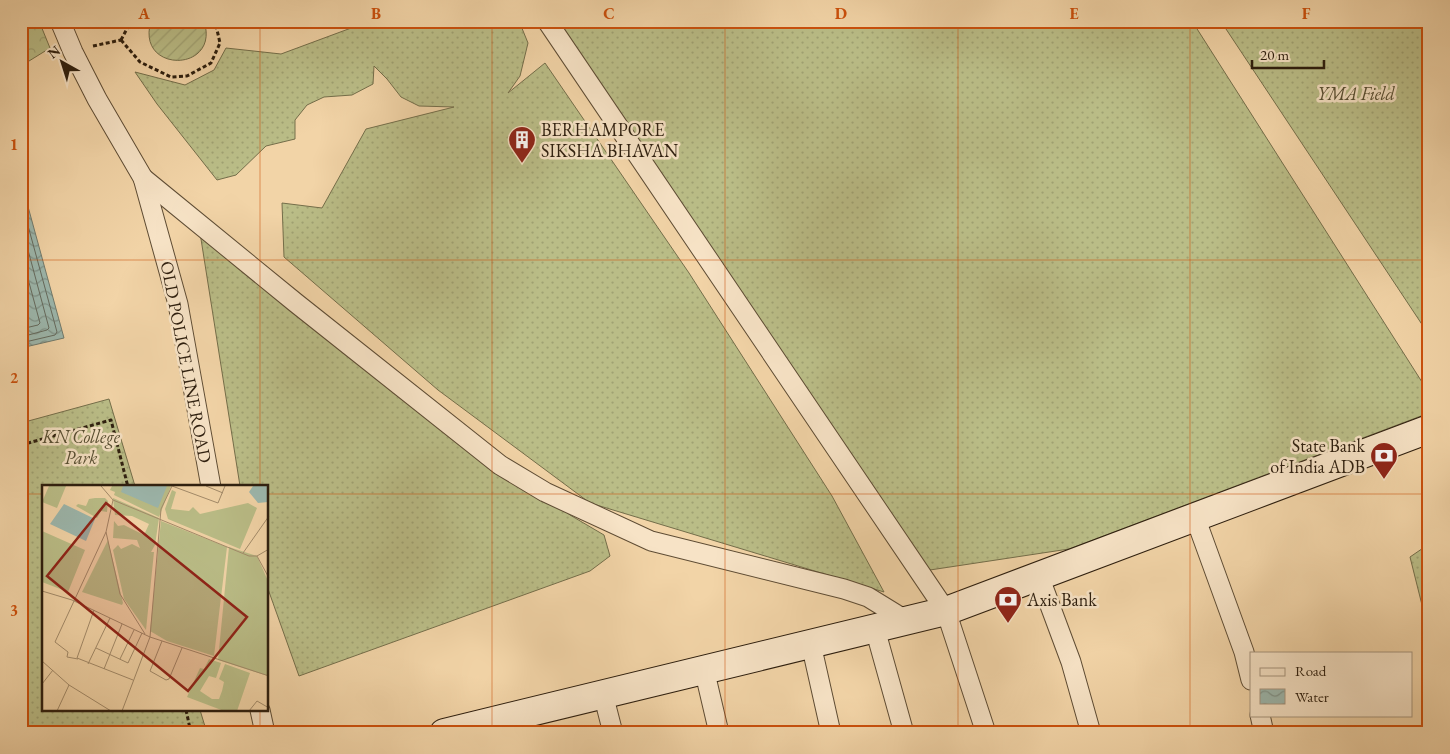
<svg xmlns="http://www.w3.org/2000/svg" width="1450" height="754" font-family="'EB Garamond',serif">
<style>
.grass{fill:url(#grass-dots);stroke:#746e4a}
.forest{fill:url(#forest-crowns);stroke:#746e4a}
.garden{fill:url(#garden-furrows);stroke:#746e4a}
.water{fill:url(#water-waves);stroke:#707a6d}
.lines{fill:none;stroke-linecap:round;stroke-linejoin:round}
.shore{stroke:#646a5e;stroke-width:1}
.street-casing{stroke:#5e4c34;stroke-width:21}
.secondary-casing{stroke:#2d1e0e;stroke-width:30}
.path{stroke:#2d1e0e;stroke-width:3;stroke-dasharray:4 2.5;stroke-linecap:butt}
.street{stroke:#f7e3c6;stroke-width:19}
.secondary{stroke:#f7e3c6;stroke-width:28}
.grid{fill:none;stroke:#cc500c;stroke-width:1;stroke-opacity:0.55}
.labels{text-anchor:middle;stroke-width:5;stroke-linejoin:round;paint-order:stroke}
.park-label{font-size:18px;font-style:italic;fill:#574e32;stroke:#f7e3c6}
.poi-label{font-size:18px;fill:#2d1e0e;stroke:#f7e3c6;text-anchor:start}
.street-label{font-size:18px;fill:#2d1e0e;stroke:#f7e3c6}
.inset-road{fill:none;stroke:#a38b6a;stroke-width:1}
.view{fill:#8f2418;fill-opacity:0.15;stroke:#8f2418;stroke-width:2.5}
.inset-edge{fill:none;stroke:#2d1e0e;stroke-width:2.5}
.neatline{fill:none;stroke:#cc500c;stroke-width:2}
.grid-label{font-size:16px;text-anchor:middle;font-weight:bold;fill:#cc500c}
</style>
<defs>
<pattern id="grass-dots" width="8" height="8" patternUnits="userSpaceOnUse" patternTransform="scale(1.25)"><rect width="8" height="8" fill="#babd87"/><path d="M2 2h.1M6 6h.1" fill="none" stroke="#a0a273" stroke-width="1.8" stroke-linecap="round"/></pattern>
<pattern id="forest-crowns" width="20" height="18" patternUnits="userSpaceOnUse" patternTransform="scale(1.25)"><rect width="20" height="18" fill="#babd87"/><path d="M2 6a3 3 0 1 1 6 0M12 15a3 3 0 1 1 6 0" fill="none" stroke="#a0a273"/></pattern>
<pattern id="garden-furrows" width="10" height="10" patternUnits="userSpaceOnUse" patternTransform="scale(1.25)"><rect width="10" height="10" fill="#babd87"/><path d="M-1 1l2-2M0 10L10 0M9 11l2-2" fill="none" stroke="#a0a273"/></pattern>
<pattern id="water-waves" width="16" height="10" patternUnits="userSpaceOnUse" patternTransform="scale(1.25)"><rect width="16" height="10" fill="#9cb7ad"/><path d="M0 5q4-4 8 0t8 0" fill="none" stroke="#80948b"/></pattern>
</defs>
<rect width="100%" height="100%" fill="#f2d4a7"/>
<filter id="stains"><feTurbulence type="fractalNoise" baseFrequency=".004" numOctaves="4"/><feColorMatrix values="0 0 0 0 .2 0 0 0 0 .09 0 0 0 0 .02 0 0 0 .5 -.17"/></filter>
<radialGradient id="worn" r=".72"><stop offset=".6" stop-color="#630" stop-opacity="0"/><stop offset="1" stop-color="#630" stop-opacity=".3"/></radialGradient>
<g class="grass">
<polygon points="370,21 519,21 528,43 520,76 508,93 545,63 689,273 832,496 884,592 590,503 438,390 284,257 282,203 322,208 366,129 454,107 419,106 401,97 387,79 374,66 373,84 352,95 324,97 307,105 295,120 295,139 266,146 236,175 217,180 157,104 135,72 185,85 214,70 226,48 281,54"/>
<polygon points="550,21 1192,21 1429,393 1429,413 1069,549 910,573"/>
<polygon points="1221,21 1429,21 1429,335 1226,29"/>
<polygon points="198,220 570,515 604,535 610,556 590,571 299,676 268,589 268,487 240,486"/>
<polygon points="109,399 135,486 44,487 44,710 200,710 207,733 21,733 21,423"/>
<polygon points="1429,544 1429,633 1410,557"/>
</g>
<polygon class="forest" points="21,21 39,21 50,48 21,66"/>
<path class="garden" d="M151,21H204C221,73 135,74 151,21Z"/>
<polygon class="water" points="21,181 64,338 21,348"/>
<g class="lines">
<g class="shore">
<polyline points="21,200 57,332 55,335 21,343"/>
<polyline points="21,224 49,328 47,330 21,337"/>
<polyline points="21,253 40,323 38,325 21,329"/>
</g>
<defs>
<g id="street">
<polyline points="60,21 73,52 97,99 143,178 178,304 211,487"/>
<polyline points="547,21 946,611 986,733"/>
<polyline points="143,178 296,303 500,465 545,492 651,541 844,589 868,597 907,621"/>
<polyline points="1195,517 1244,652 1251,680"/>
<polyline points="1039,576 1071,662 1091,733"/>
<polyline points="875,629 904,733"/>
<polyline points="811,644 831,733"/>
<polyline points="704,669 719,733"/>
<polyline points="603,694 613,733"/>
<polyline points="260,710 265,733"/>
<polyline points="1260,715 1264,733"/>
</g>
<polyline id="secondary" points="444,733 946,611 1429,429"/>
</defs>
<use href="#street" class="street-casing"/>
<use href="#secondary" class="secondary-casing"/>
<g class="path">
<polyline points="121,40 140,62 171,77 187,76 211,63 220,43 215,21"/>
<polyline points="121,40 131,21"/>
<polyline points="93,46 121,40"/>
<polyline points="21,445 111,420 128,487"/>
<polyline points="186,710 191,733"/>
</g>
<use href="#street" class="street"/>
<use href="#secondary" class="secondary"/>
</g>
<path class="grid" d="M260,21V487M492,21V733M725,21V733M958,21V733M1190,21V733M21,260H1429M21,494H44M268,494H1429M260,710V733"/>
<defs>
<symbol id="building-pin" viewBox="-11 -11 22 30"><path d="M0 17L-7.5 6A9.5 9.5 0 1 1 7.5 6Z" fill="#8f2418" stroke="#f7e3c6"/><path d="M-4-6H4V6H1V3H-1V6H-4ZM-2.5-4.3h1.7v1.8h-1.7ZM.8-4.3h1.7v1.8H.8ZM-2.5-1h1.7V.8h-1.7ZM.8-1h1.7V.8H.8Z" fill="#fff"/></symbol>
<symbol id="bank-pin" viewBox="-11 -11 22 30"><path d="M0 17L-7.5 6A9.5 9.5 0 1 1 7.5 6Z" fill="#8f2418" stroke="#f7e3c6"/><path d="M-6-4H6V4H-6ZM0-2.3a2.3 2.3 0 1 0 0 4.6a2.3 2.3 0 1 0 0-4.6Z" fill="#fff"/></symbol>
</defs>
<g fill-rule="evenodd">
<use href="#building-pin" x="506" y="124" width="32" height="43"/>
<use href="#bank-pin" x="1368" y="440" width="32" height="43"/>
<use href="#bank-pin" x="992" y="584" width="32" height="43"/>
</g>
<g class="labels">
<g class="park-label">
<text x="1356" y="100">YMA Field</text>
<text x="81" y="443">KN College<tspan x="81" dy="21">Park</tspan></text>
</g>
<g class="poi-label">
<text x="541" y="136">BERHAMPORE<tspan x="541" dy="21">SIKSHA BHAVAN</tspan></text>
<text x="1365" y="452" text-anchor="end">State Bank<tspan x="1365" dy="21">of India ADB</tspan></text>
<text x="1027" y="606">Axis Bank</text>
</g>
<g class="street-label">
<text transform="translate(186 362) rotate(79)" y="6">OLD POLICE LINE ROAD</text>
</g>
</g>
<g transform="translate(42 485)">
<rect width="226" height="226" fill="#f2d4a7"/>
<path d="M7,1H24L15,23L0,17ZM70,1H129L117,32L72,10L73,7L68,5ZM130,5L134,7L129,24L147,26L151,22L158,29L206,18L215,23L198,64L126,34L123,24ZM71,13L117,33L113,60L109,67H112L104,145L82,114L71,65L76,60L79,64L90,59L98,63L95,55L71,53L72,36L76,41L82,40L102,50L107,39L90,31L73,30ZM119,36L185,62L172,171L125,156L108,146ZM0,46L43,65L26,107L0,97ZM66,55L81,118L80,120L40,107ZM187,62L215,71L226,96V191L176,175ZM167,174L179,178L174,193L167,191L158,206L170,214H177L180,206L182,197L177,194L183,179L208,188L195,226H182L145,212L158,183L162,184Z" fill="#babd87"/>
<path d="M53,13H63L66,16L65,27L59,26L55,33L34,21L36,19L44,21L47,14Z" fill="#babd87"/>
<path d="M81,1H125L116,23L79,7ZM211,1H226V17L216,18L207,7ZM22,19L53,34L44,56L8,39Z" fill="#9cb7ad"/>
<path class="inset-road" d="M59,1L71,15L207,71H215M164,1L181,8M64,47L78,109L103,149M227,64L215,71L227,93M201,68L227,31M0,106L30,115L108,152L227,191M52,125L35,173L91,195M120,156L108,186L124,195L127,194L140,163M54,163L86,178L100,148M36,174L25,172L26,167L13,157L64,47L71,15M78,174L92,145M0,176L27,200L69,226M46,179L68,133M62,184L80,139M0,199L11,185M15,226L27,200M80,226L108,152L119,24L130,1L176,18L183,1M207,226L215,216L227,223"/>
<path class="view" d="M64,18L205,132L146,206L5,91Z"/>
<rect width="226" height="226" class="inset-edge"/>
</g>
<rect width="1450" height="754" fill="none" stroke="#f2d4a7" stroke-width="55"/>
<rect x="1250" y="652" width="162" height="65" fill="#f7e3c6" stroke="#a6947c"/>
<rect x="1260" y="668" width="25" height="8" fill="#f7e3c6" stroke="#a6947c"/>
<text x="1295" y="676" font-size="15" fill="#2d1e0e">Road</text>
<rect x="1260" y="689" width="25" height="15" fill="url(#water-waves)" stroke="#a6947c"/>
<text x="1295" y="702" font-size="15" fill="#2d1e0e">Water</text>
<g transform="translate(62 62) rotate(321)" stroke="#f7e3c6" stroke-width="4" paint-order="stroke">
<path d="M0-4L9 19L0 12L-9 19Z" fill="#2d1e0e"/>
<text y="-8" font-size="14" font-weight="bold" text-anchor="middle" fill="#2d1e0e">N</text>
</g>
<path d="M1252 60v8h72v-8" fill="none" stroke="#2d1e0e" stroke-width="2.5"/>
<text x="1260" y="60" font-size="15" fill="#2d1e0e" stroke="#f7e3c6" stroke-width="4" paint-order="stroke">20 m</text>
<rect x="28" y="28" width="1394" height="698" class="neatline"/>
<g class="grid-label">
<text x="144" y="19">A</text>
<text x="376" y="19">B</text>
<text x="609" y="19">C</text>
<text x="841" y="19">D</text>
<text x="1074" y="19">E</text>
<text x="1306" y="19">F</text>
<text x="14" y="150">1</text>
<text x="14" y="383">2</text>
<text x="14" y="616">3</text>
</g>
<rect width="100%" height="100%" filter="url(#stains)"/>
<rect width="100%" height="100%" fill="url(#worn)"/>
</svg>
